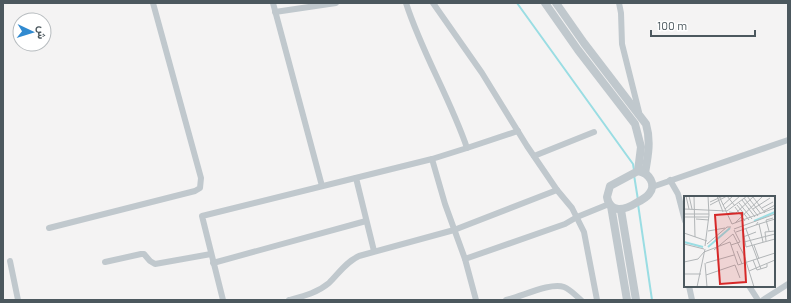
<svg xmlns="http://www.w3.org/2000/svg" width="791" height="303" font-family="Barlow,Vazirmatn,sans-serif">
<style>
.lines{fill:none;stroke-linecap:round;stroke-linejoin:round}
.stream{stroke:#9adde3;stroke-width:2}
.minor{stroke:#c0c8cd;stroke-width:6}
.tertiary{stroke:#c0c8cd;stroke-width:8}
.inset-river{fill:none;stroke:#9adde3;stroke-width:2}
.inset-road{fill:none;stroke:#b1b5b7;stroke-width:1}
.view{fill:#d62828;fill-opacity:0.15;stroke:#d62828;stroke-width:2}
.inset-edge{fill:none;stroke:#4c585e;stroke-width:2}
</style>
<rect width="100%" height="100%" fill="#f4f3f3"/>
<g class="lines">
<g class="stream">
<polyline points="517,3 633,164 634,170"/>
<polyline points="634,175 638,200"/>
<polyline points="638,204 652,300"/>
</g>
<g class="minor">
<polyline points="273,3 322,186"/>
<path d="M406,3C422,53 450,98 467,148L432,159L445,204L465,259L565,224L577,217L609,204"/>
<polyline points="619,3 621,13 622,44 639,112"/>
<polyline points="275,12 336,3"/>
<polyline points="467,148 518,131"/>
<polyline points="534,156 594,132"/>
<polyline points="356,178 374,251"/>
<polyline points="670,180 678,194 685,221"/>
<polyline points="652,187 788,140"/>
<polyline points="557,190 572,208 584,232 597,300"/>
<polyline points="49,228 195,191 200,188 201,178 153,3"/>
<polyline points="465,259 476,300"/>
<polyline points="10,261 18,300"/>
<polyline points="105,262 141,254 144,254 150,261 155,264 211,254"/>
<polyline points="213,263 366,221"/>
<polyline points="689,286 692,300"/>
<polyline points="749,286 758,300"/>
<polyline points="223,300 202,216 432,159"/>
<path d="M289,300C304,296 317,293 329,283C339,273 346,262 359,256L454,230L557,190L527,146L482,73L433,3"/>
<path d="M506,300C521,297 550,282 564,287C570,289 576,296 581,300"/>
<polyline points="763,300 788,284"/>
</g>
<g class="tertiary">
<polyline points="545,3 578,50 635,124 641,147 638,171"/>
<path d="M556,3L584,43L646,124C651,141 648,156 645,173"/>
<path d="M638,171C649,173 657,184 649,194C646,198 640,201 636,203C625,210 610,214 607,197L610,186Z"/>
<polyline points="611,206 627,300"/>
<polyline points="621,210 636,300"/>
</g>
</g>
<g transform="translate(684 196)">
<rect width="91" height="91" fill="#f4f3f3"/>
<path class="inset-river" d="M70,25L91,16M0,46L19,51M24,51L46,32"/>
<path class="inset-road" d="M2,0L5,13M5,0L8,13M10,0L11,41M33,0L39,16M35,0L48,28M43,0L51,10M63,0L77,18M69,1L81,17M60,2L74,20M58,4L71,21M26,6L39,0M55,7L68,23M26,9L43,0M39,9L49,0M53,9L65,24M51,11L61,25M78,12L89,6M0,13L43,15L63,0M41,13L56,0M69,13L86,2M80,15L91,9M45,16L52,17L70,0M0,18H25M0,21H25M12,23L25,24M51,27L79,0M48,28L91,12M75,28L79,46M72,29L91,23M50,33L91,18M62,33L77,73M59,34L62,51L91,43M24,35L41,32M85,35L82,24L89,22M52,36L72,29L74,26M0,37L23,45M59,41L72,36M82,45L81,36L91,35M60,46L91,38M0,48L20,53M23,48L43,31H47M47,49L54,69L91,57M70,49L75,63M21,50L25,19L24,0M30,54L49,38L60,59L70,91M53,55L58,68M69,64L73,74L83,71V68M0,66L14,63L20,56L46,46L47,49L56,46L50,34M21,67L23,91M22,67L50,59M65,75L91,64M1,78H17M22,79L51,69L56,82M13,91L21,53"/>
<path class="view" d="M58,17L62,86L36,88L31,19Z"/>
<rect width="91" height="91" class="inset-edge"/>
</g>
<rect width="791" height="303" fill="none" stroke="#4c585e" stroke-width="8"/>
<g transform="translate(32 32) rotate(94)"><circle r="19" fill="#ffffff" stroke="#b7bcbf"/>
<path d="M0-3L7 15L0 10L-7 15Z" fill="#318ad0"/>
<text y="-6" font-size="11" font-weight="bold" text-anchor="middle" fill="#4c585e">ش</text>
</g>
<path d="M651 30v6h104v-6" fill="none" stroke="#4c585e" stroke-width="2"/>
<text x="657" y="30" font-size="12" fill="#4c585e" stroke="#ffffff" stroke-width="3" paint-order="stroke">100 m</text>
</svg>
